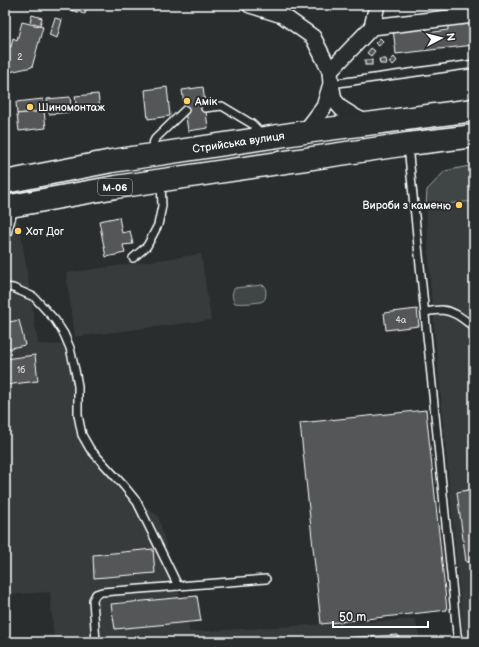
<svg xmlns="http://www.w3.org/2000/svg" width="479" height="647" font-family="'Balsamiq Sans',sans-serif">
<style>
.built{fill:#373a3b}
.green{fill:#414445;stroke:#a0a2a2}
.building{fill:#555758;stroke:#fff}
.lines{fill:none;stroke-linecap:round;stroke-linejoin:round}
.service-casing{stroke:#fff;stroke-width:10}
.minor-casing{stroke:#fff;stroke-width:18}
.trunk-casing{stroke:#fff;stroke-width:25}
.service{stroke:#2a2d2e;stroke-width:7}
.minor{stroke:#2a2d2e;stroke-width:15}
.trunk{stroke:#2a2d2e;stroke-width:22}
.poi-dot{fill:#ffd166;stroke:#2a2d2e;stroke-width:1.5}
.labels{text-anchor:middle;stroke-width:4;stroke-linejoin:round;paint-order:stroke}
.number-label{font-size:9px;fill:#d4d5d5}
.shield{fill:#2a2d2e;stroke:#bfc0c0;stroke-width:1}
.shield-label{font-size:10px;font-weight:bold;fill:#fff}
.poi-label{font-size:11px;fill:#fff;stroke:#2a2d2e;text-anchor:start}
.street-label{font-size:11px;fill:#fff;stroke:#2a2d2e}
</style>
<rect width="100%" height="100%" fill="#2a2d2e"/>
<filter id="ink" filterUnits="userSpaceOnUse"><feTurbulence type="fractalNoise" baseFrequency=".025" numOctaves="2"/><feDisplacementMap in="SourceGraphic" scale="8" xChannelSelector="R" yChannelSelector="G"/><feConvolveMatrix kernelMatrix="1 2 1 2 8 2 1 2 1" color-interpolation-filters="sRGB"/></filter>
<g filter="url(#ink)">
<g class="built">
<polygon points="474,201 474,639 464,640 431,293 426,206"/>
<polygon points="19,220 38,344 67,345 78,425 119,486 158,516 190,632 415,619 421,642 54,642 50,592 7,595 5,582 5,223"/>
<polygon points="201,254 211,320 75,337 66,273"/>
</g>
<g class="green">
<polygon points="474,165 474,201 426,206 427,190 445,171"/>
<path d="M262,285L265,286C266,290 267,298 263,301C260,303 239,304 235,303C232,299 231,292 235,288Z"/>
</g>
<g class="building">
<polygon points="56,5 87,5 85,14 56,6"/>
<polygon points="32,15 42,18 40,25 30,22"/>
<polygon points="55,18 62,20 57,38 49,35"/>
<polygon points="474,19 474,45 396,54 393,29 426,25 427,33 448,30 448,22"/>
<polygon points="22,22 43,27 32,67 5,73 5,45 11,47 13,38 17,40"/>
<polygon points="380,38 383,41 379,46 375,43"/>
<polygon points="371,48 375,51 371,56 367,53"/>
<polygon points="394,57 397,61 392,66 389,62"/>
<polygon points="379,59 386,59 387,64 380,64"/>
<rect x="365" y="60" width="7" height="5"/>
<polygon points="167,87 170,116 148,119 145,90"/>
<polygon points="203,87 208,128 188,131 182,90"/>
<polygon points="98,94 100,109 77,111 75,96"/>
<polygon points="70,97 72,112 49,114 47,99"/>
<polygon points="43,99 44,111 17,114 16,102"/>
<polygon points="44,111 46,128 19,131 17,114"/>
<polygon points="119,217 122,233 130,231 133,244 123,245 125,253 106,257 99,221"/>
<polygon points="417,309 419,326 386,330 384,313"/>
<polygon points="19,320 25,345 6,349 5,344 5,323"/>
<polygon points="35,355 38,381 5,385 5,359"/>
<polygon points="426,410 447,610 321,624 300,423"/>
<polygon points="474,489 474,561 466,562 457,492"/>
<polygon points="153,549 155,573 94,578 93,555"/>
<polygon points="197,596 201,621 115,629 111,604"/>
<polygon points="398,635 399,642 285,642 285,641"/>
</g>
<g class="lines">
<defs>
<g id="service">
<polyline points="331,84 474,64"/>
<polyline points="205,108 222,106 252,124 263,135"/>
<polyline points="408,146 457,634 459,642"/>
<polyline points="149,152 155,139 185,110"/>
<polyline points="5,241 14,208"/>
<polyline points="133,258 147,246 158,225 162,206 161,183"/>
<polyline points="5,287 13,288 34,297 55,320 64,334 70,348 75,370 78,386 78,415 82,435 90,449 124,486 137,502 178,586"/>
<path d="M425,312C431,311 437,310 442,310C455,311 464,320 474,327"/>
<polyline points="96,642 93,600 96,594 102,592 266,579"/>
</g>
<g id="minor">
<polyline points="250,5 282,15 313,37 330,71 331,84 334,100 342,109 355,117 363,121 371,123"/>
<polyline points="372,27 377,5"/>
<polyline points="330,71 372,27 474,15"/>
<polyline points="305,132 324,107 330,87"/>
</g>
<g id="trunk">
<path id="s1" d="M5,182L112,161L305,132L474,110"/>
<polyline points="5,207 116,187 408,144 474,136"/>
</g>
</defs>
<use href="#service" class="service-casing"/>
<use href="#minor" class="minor-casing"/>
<use href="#trunk" class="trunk-casing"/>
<use href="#service" class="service"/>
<use href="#minor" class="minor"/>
<use href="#trunk" class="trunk"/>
</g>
</g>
<g class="poi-dot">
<circle cx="187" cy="101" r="4"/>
<circle cx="30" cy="107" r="4"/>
<circle cx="459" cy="205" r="4"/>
<circle cx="18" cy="231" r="4"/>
</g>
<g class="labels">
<g class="number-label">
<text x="20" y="60">2</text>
<text x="401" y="323">4а</text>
<text x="21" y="373">1б</text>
</g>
<rect class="shield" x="98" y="179" width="34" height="16" rx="3"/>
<g class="shield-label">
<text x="115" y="191">М-06</text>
</g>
<g class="poi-label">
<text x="195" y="105">Амік</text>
<text x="38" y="111">Шиномонтаж</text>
<text x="451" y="209" text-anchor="end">Вироби з каменю</text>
<text x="26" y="235">Хот Дог</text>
</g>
<g class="street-label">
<text dy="4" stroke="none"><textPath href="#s1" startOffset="237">Стрийська вулиця</textPath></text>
</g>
</g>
<rect width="479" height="647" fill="none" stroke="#2a2d2e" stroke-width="20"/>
<rect x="10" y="10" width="459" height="627" fill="none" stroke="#fff" stroke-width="1.5" filter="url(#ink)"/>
<g transform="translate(441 38) rotate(83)" stroke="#2a2d2e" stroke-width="3" paint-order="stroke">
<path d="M0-3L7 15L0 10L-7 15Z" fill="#ffffff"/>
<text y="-6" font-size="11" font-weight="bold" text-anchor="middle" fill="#ffffff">N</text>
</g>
<path d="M333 621v6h95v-6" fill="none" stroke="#ffffff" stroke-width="2"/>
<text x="339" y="621" font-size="12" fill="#ffffff" stroke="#2a2d2e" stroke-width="3" paint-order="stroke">50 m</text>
</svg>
